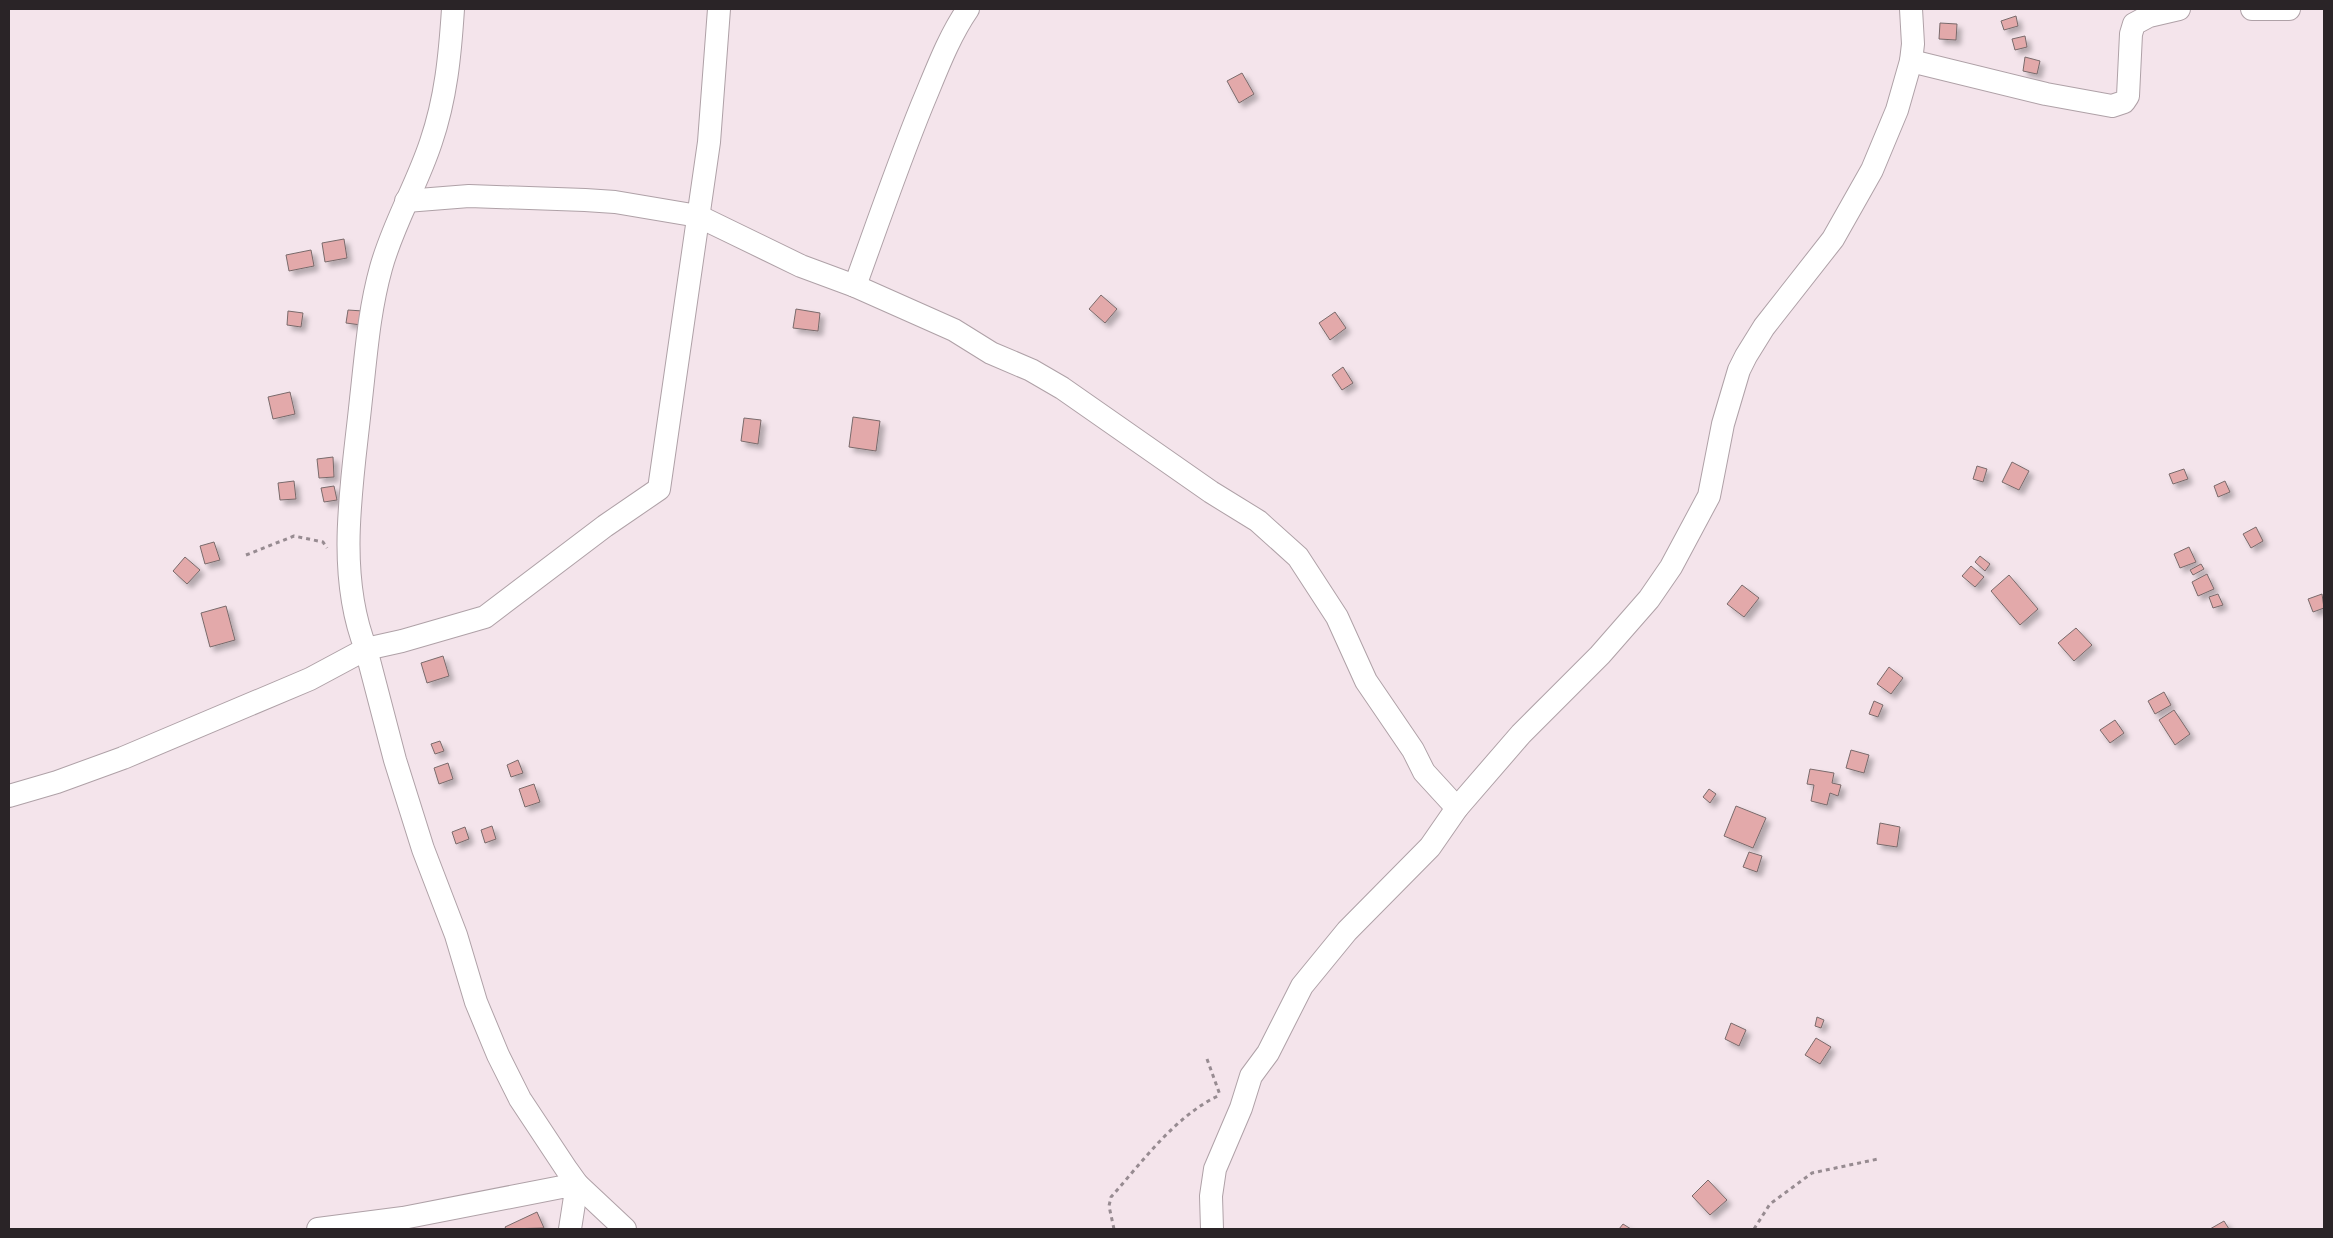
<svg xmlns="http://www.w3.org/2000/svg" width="2333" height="1238" font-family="Lato,sans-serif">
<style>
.building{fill:#e3a9aa;stroke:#796a6b;filter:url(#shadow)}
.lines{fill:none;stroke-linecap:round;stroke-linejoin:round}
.street-casing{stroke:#afa1a7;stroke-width:24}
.path{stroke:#978b91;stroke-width:3;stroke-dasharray:4 4;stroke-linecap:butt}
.street{stroke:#fff;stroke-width:22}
</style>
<defs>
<filter id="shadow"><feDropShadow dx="4.5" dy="4.5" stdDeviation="2.5" flood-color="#0004"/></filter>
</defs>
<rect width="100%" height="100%" fill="#f4e4eb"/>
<g class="building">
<polygon points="2016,16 2018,26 2004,30 2001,21"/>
<polygon points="1940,23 1957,24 1956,40 1939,39"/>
<polygon points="2025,36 2027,47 2015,50 2012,39"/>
<polygon points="2025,57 2040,61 2037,74 2023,71"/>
<polygon points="1242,73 1254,94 1239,103 1227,81"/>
<polygon points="344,239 347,258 325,262 322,243"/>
<polygon points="311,250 314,266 289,271 286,255"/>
<polygon points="1101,295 1117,309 1105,323 1089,309"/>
<polygon points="796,309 820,313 818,331 793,328"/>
<polygon points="348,310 363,311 361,325 346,323"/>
<polygon points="288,311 303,313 301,327 287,325"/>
<polygon points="1335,312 1346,328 1330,340 1319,323"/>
<polygon points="1343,367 1353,383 1342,390 1332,375"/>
<polygon points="290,392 295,414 273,419 268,397"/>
<polygon points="853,417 880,421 876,451 849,447"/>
<polygon points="744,418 761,420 758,444 741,441"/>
<polygon points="333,457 334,477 319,478 317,459"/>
<polygon points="2012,462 2029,471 2019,490 2002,482"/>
<polygon points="1977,466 1987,469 1983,482 1973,479"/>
<polygon points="2184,469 2188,479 2173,484 2169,474"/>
<polygon points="294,481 296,499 280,500 278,483"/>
<polygon points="2225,481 2230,492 2218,497 2214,486"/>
<polygon points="334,486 337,500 324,502 321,488"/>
<polygon points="2256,527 2263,541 2251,548 2243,534"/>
<polygon points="214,542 220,560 205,564 200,546"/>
<polygon points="2189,547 2196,562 2180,568 2174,554"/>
<polygon points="1980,556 1990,564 1985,571 1975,562"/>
<polygon points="185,557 200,570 187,584 173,571"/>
<polygon points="2201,564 2204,569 2193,575 2190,570"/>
<polygon points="1971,566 1984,577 1975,587 1962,576"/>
<polygon points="2207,574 2214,589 2198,596 2192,582"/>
<polygon points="2009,575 2038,609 2020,625 1991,591"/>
<polygon points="1742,585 1759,598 1744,617 1727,604"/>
<polygon points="2218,594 2223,605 2213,608 2209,597"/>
<polygon points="2322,594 2324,608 2313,612 2308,599"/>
<polygon points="226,606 235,640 210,647 201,613"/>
<polygon points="2076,628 2092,645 2074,661 2058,643"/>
<polygon points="443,656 449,676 427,683 421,663"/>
<polygon points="1889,667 1903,678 1891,694 1877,684"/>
<polygon points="2164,692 2171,705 2155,714 2148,701"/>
<polygon points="1874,701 1883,705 1878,717 1869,714"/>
<polygon points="2174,710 2190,734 2175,745 2159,720"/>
<polygon points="2115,720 2124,733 2110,743 2100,730"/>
<polygon points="440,741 444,751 435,754 431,744"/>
<polygon points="1851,750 1869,755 1864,773 1846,768"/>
<polygon points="518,760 523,773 511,777 507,765"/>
<polygon points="448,763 453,779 439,784 434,768"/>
<polygon points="1810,769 1834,773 1832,783 1841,785 1838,796 1830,793 1827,805 1811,801 1814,785 1807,784"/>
<polygon points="534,784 540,802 525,807 519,789"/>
<polygon points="1709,789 1716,794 1710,803 1703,797"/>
<polygon points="1736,806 1766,818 1753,848 1724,836"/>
<polygon points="1880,823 1900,827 1897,847 1877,844"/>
<polygon points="492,826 496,839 485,843 481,830"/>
<polygon points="465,827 469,839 456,844 452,832"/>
<polygon points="1749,852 1762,856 1757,872 1743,867"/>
<polygon points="1817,1017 1824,1020 1821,1028 1815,1026"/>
<polygon points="1731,1023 1746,1030 1739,1046 1725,1039"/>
<polygon points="1816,1038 1831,1047 1820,1064 1805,1055"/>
<polygon points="1708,1180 1727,1200 1710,1215 1692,1196"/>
<polygon points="537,1212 544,1228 506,1229 505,1227"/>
<polygon points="2224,1221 2229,1229 2210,1229"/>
<polygon points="1623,1224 1631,1229 1619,1229"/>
</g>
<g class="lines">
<defs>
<g id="street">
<path d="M453,9C450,55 446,98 431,142C417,185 393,224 381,268C369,311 366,355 361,399C353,479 335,571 366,649L395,760L423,849L456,935L476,1002L498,1055L520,1099L567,1170L577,1184L625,1229"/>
<polyline points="2252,9 2289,9"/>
<polyline points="1911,61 2046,94 2112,106 2124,102 2128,96 2131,34 2134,24 2149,16 2179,9"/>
<polyline points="406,201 469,196 585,200 615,202 698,216 801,266 855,286 954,330 991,353 1031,370 1062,388 1211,492 1258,521 1298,557 1337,617 1366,681 1413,750 1424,772 1457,808"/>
<path d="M855,286C877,225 898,164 922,105C936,72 948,38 968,9"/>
<polyline points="9,796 57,782 123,758 310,679 366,649 402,641 485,617 605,526 659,489 709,142 719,9"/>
<polyline points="318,1229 403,1218 577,1184 570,1229"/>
<polyline points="1212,1229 1211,1196 1215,1169 1241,1108 1251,1076 1268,1053 1302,986 1347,931 1430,847 1457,808 1521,734 1600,655 1649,599 1671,567 1709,496 1723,424 1739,370 1746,356 1764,327 1833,239 1872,170 1897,110 1911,61 1913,44 1911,9"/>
</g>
</defs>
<use href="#street" class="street-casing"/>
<g class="path">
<polyline points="246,555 294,536 323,542 327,548"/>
<polyline points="1207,1059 1220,1095"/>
<path d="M1114,1229L1109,1206L1111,1197C1143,1161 1176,1115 1220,1095"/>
<polyline points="1754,1229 1770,1204 1812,1173 1878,1159"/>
</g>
<use href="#street" class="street"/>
</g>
<rect width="2333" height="1238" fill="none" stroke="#2a2427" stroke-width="20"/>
</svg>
